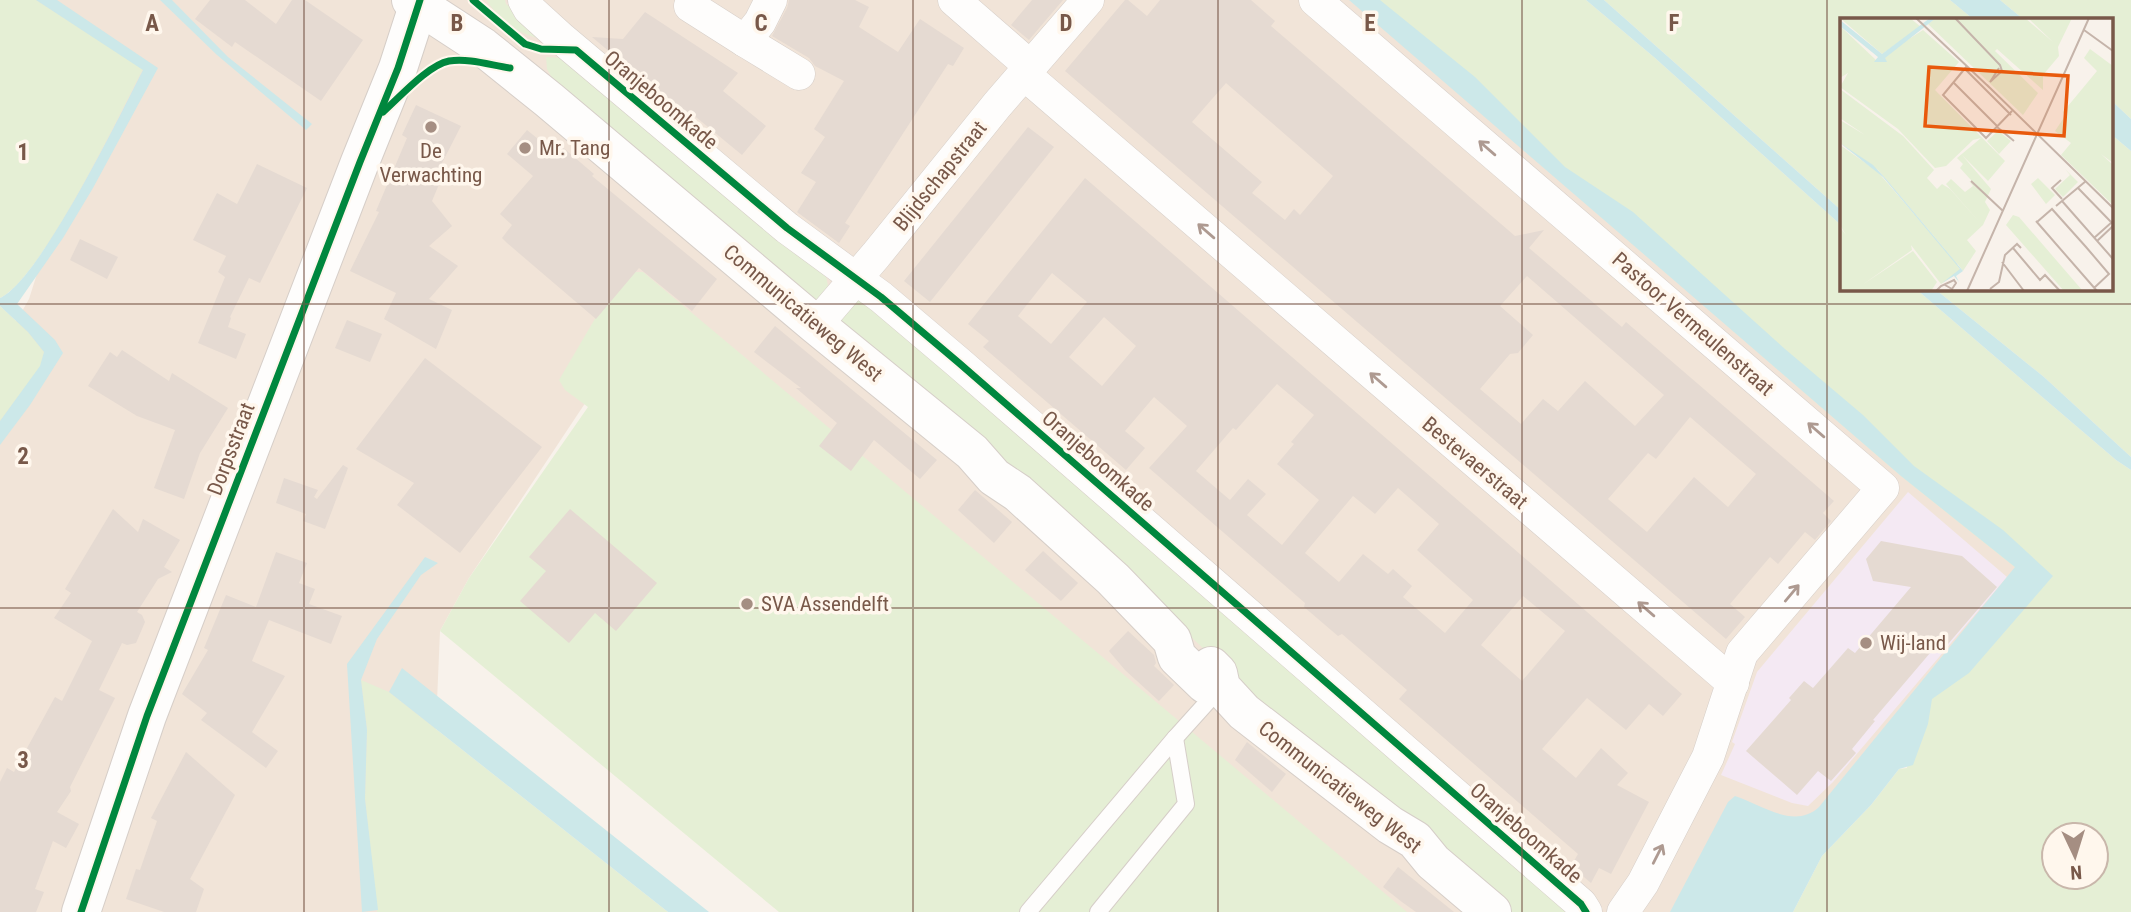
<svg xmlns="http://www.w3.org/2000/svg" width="2131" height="912" font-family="'Roboto Condensed',sans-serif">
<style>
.residential{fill:#f1e4d8}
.education{fill:#f4e9f3}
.green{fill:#e5efd5;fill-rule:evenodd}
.water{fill:#cce8e9}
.building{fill:#e5dad2;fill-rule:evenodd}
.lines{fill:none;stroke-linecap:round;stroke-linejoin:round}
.service-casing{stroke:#d6cec8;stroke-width:18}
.minor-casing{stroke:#d6cec8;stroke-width:33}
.tertiary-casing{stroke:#d6cec8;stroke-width:40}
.service{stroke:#fefdfc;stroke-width:16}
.minor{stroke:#fefdfc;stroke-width:32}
.tertiary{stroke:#fefdfc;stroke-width:38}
.cycleway-casing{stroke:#fff7ed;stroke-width:11}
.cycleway{stroke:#00873e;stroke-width:7}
.oneway{stroke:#ae9a91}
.grid{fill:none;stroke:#785849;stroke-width:2;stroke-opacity:0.55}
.poi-dot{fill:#a58e82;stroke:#fff7ed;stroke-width:2.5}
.labels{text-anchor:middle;stroke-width:7;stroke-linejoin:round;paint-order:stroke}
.street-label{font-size:21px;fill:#785849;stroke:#fff7ed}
.poi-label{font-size:21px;fill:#785849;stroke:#fff7ed;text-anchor:start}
.inset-road{fill:none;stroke:#c5b4aa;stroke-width:2}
.view{fill:#e8590c;fill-opacity:0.15;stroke:#e8590c;stroke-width:3.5}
.inset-edge{fill:none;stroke:#785849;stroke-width:3.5}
.grid-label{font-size:23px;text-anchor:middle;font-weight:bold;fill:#785849;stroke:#fff7ed;stroke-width:7;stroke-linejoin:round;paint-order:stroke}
</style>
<rect width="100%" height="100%" fill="#f8f2eb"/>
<polygon class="residential" points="0,0 1375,0 2088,576 1735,912 1361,912 645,313 469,578 440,631 430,866 409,912 0,912 0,350 29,299 100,75"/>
<polygon class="education" points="1908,492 2007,577 1833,782 1808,806 1792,803 1721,775 1735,744 1732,742 1757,672"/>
<g class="green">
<path d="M0,0H36L143,69C118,117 42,278 0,298Z"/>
<path d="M486,0H505L506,4L554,41C524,38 504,25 486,0Z"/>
<path d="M1350,0H1586L1655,58L1842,226V289H1916L2116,460L2131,470V912H1793L1822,856L1871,805L1899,769L1907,768L1911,731L2016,568L1901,476ZM2054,835H2096V877H2054Z"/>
<polygon points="1604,0 1950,0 1973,19 1842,19 1842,211"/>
<polygon points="2000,0 2131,0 2131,119 2112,101 2112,19 2023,19"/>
<polygon points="546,57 573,59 825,271 828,286 825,295 815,301 552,78 547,69"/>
<polygon points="2112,135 2131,151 2131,457 2044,377 1935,289 2112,289"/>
<polygon points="637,272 643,272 1407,912 779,912 440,631 469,578 588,407 565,390 559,380 596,317 631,273"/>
<polygon points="859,299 867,303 1216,608 1571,912 1511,912 1355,781 1327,763 1191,637 844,332 840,318 852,302"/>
<polygon points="0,306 28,332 44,352 41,366 0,421"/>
<polygon points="361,680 389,692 668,912 377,912 365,799 367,730"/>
</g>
<g class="water">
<path d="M36,0H57L158,68L93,188L63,238L17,304L55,340L63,353L30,405L0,445V421L40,366L44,352L28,332L0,306V298C40,280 120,115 143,70Z"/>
<polygon points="160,0 172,0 228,57 312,124 306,130 217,55"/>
<path d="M1349,0H1380L1475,77L1565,167L1633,212L1785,349L1863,415L1914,466L2003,530L2053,576L1969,673L1932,699L1928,724L1913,765L1899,769L1871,805L1822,856L1793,912H1670L1728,802L1735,796C1763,805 1794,830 1819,807L2015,567L1901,476Z"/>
<polygon points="1586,0 1604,0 1842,211 1842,226 1655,58"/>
<polygon points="1950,0 2000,0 2023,19 1973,19"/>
<polygon points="2112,101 2131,119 2131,151 2112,135"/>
<polygon points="1916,289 1935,289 2044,377 2131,457 2131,470 2116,460"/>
<polygon points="425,557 438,563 421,575 377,639 361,680 367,730 365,799 378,910 362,912 347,664"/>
<polygon points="402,668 709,912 668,912 389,692"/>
</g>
<g class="building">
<polygon points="210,0 245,0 276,24 292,0 305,0 363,40 321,101 235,42 232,47 195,19"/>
<polygon points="789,0 855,0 869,7 859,27 898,52 920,19 964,48 953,66 948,64 845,223 850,226 839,243 797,212 816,182 801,173 825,137 814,129 844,81 815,66 809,58 772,36 787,8"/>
<polygon points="1032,0 1063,0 1029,40 1011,25"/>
<path d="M1125,0H1128L1147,16L1160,0H1251L1275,21L1271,26L1515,236L1544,230L1529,248L1622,327L1626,322L1834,501L1823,513L1831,521L1815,540L1805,532L1778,564L1770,557L1730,604L1745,617L1726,639L1065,71ZM1226,83L1333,176L1300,215L1294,209L1285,220L1252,193L1262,182L1192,122ZM1527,276L1664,395L1635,426L1585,381L1558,411L1543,399L1521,424L1480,389L1510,354L1518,353L1533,335L1500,306ZM1690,417L1756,474L1728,507L1694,477L1647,532L1608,499L1648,453L1656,459Z"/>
<polygon points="645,12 738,73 723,91 766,126 742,155 691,113 687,117 592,37 623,39"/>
<polygon points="416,105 461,126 442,163 445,170 432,201 452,226 429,246 458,266 429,299 452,310 436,349 384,319 396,293 350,271 379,212 376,211 407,138 402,135"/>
<polygon points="1028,127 1054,147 930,302 904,281"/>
<polygon points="527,130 554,152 560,145 594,174 592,176 717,279 692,311 639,268 596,319 507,243 502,238 512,225 500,214 533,176 507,154"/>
<polygon points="257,164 307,188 260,283 249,278 230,317 231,318 228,327 246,334 236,359 198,343 225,277 218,272 226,256 193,240 217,193 237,204"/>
<path d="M1085,178L1682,694L1663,716L1649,704L1626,730L1587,698L1542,749L1576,778L1601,748L1628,773L1617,785L1649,802L1611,874L1599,868L1591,883L1571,866L1578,854L1399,699L1407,690L1342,634L1338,636L1304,607L1305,603L1149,468L1187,426L1154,397L1125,431L1145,448L1126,470L983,347L989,341L968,324ZM1052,273L1087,302L1051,344L1018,316ZM1104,317L1136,346L1102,386L1069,357ZM1277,384L1314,415L1291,442L1294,444L1277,464L1319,500L1282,545L1247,515L1266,494L1248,479L1230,500L1196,471L1233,428L1236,430ZM1398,488L1439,524L1417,550L1473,600L1445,633L1403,597L1412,586L1393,569L1388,574L1363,554L1339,582L1305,553L1353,496L1375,514ZM1523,596L1565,631L1522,681L1481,645Z"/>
<polygon points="80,239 118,257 107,279 70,260"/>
<polygon points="347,320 382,334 370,362 335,348"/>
<polygon points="775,326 937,460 920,479 874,440 851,471 819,446 837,423 796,388 801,388 754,352"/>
<polygon points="122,350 169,381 172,373 228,408 200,453 184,499 154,488 175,430 137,416 88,386 110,352 117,357"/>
<polygon points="425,358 542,447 460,553 397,505 414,483 356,449"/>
<polygon points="343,465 348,468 325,529 303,521 306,514 276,503 284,478 318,490 314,497 317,499"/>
<polygon points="975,490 1012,522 994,543 958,510"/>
<polygon points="113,509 138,532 143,519 180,540 164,567 172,572 158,579 137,612 142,615 145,622 136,643 127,645 122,643 99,690 115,698 70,787 71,791 57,812 79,824 66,848 53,841 35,889 44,892 36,912 0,912 0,782 7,768 14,772 55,697 62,701 92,641 54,618 71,593 65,589"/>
<polygon points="570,509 657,583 616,631 595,613 569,643 520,601 546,571 529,557"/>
<polygon points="1881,541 1962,556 1997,587 1942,651 1936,646 1873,720 1875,721 1852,749 1856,753 1831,781 1818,771 1797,795 1746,751 1791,700 1789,698 1804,681 1813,688 1848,648 1855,653 1911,587 1873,581 1866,559"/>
<polygon points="1043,551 1078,583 1061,601 1025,570"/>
<polygon points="276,552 307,563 299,583 315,589 309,604 342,616 331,644 269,620 252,661 285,676 252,732 278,751 266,768 201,720 207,713 182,694 208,650 204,648 226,595 256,607"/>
<polygon points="1128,631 1154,655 1156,663 1154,666 1174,685 1159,701 1125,670 1109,651"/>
<polygon points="1247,742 1286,774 1272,792 1235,760"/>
<polygon points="186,752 235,795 190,879 204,889 196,912 164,912 126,899 136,869 140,870 157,821 151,818"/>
<polygon points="1398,867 1454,912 1416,912 1402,902 1383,887"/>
</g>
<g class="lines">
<defs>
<g id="service">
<polyline points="1175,738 1220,688"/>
<polyline points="1028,912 1175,738 1186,804 1098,912"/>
</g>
<g id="minor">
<polyline points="524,0 529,9 562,39 787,228 881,297 959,363 1581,904 1586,912"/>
<polyline points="954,0 1031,67"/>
<polyline points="1315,0 1883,488 1742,653 1708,757 1643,883 1623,912"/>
<polyline points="690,6 745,41 760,22 771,0"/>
<polyline points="745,41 799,74"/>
<polyline points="1025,75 1733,683"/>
<polyline points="816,325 876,255 997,105 1088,0"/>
</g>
<g id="tertiary">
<polyline points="411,0 483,47 549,100 816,325 972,452 994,477 1018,493 1113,579 1172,640 1177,657 1205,684 1221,687"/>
<polyline points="1211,666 1218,673 1221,687 1244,712 1390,825 1415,840 1433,862 1492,912"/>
<polyline points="81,912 147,716 360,162 398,68 420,0"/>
</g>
</defs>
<use href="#service" class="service-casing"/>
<use href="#minor" class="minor-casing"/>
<use href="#tertiary" class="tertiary-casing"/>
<use href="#service" class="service"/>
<use href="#minor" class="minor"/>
<use href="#tertiary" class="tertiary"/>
<defs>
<g id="cycleway">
<polyline points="473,0 525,44 541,49 576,50 787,228 881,297 959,363 1581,904 1586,912"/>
<path d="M383,112C399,98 428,65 449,61C469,58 490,65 510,68"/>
<polyline points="81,912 147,716 360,162 398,68 420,0"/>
</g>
</defs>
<use href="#cycleway" class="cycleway-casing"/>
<use href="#cycleway" class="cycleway"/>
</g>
<defs><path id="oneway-shaft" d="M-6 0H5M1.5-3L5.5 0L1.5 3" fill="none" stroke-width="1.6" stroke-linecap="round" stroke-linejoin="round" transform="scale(1.75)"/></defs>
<g class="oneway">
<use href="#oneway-shaft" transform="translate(1487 148) rotate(-139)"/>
<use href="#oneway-shaft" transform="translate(1206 231) rotate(-139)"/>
<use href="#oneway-shaft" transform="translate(1378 380) rotate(-139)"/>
<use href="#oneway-shaft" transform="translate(1816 430) rotate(-139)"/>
<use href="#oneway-shaft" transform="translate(1792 593) rotate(-50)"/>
<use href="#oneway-shaft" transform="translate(1646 609) rotate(-139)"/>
<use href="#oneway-shaft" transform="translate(1658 854) rotate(-63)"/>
</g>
<path class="grid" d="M304,0V912M609,0V912M913,0V912M1218,0V912M1522,0V912M1827,0V912M0,304H2131M0,608H2131"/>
<g class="poi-dot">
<circle cx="431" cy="127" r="7"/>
<circle cx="525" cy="148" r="7"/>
<circle cx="747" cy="604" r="7"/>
<circle cx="1866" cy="643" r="7"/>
</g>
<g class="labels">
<g class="street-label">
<text transform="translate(661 100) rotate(40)" y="7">Oranjeboomkade</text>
<text transform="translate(940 176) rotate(-51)" y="7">Blijdschapstraat</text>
<text transform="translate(803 313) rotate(40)" y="7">Communicatieweg West</text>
<text transform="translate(1693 324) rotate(41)" y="7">Pastoor Vermeulenstraat</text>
<text transform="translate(231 449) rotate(-69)" y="7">Dorpsstraat</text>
<text transform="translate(1098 461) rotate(41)" y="7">Oranjeboomkade</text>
<text transform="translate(1475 463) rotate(40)" y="7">Bestevaerstraat</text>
<text transform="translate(1340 787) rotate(38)" y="7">Communicatieweg West</text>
<text transform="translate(1526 833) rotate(41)" y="7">Oranjeboomkade</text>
</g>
<g class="poi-label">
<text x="539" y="155">Mr. Tang</text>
<text x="431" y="158" text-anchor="middle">De<tspan x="431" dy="24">Verwachting</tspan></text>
<text x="761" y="611">SVA Assendelft</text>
<text x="1880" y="650">Wij-land</text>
</g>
</g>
<g transform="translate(1840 18)">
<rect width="273" height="273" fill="#f8f2eb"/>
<path d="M0,0H70L81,9L42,36ZM96,0H185L213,24L188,0H232L218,29L219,38L203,57V72L157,31L155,33L198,75L183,97L88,6ZM0,8L36,42L83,12L119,44L95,72L165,143L148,163L122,137L151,171L145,184L150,192L143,207L127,222L136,233L123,253L116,244L121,253L101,266L71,227L72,232L22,267L73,233L97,264L91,273H0V209L6,217L0,207V127L37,153L114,242L38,152L0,125V102L25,117L0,100V71L63,118L94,152L87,160L97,171L102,166L110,171L141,206L106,166L111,161L125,174L133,168L129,163L141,173L120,150L123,146L117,140L141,120L133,122L106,148L95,150L58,111L0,69L8,55L0,60ZM250,31L273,48V145L261,136L273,147V187L221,137L231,125L215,113L225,98L223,94L257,53L244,40ZM158,113L171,123L159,136L147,123ZM225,151L238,164L223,179L215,171L230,157ZM198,160L215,177L206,186L191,166ZM173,197L179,199L242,272L224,273L166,207Z" fill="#e5efd5"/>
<path d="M90,0H96L45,40L47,44H34L38,39L0,8V2L42,36ZM0,125L33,147L46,161L123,253L116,258L119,264L114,258L102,265L120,251L43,159Z" fill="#cce8e9"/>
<path class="inset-road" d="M76,0L150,70M115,0L160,47L162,53L150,64L159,50M244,12L273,33M127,48L103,77L146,120L172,93M124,50L171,97M114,65L157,108M147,67L273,190M157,109L174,123M221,162L212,170L222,181M131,163L163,193M238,170L273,206M222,183L273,241M216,188L246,163M196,203L257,273M197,204L212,191L246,229L269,256L254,270M254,220L272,204M257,223L273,208M173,230L200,262L205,257L220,273M162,244L184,273M150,271L159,264L165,237L177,226L181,230M96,273L101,268L114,262L116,265L112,271L105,267M127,273L249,0"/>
<path class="view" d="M89,49L228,58L224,118L85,108Z"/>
<rect width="273" height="273" class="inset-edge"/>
</g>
<g class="grid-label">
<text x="152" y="31">A</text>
<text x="457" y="31">B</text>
<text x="761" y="31">C</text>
<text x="1066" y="31">D</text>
<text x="1370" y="31">E</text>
<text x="1674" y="31">F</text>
<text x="23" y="160">1</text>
<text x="23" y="464">2</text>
<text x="23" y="768">3</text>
</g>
<g transform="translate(2075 856) rotate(176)"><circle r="33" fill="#fff7ed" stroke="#c9b7ab" stroke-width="2"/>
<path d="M0-5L12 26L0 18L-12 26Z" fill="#a58e82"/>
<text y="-10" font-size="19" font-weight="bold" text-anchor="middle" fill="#785849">N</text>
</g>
</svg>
